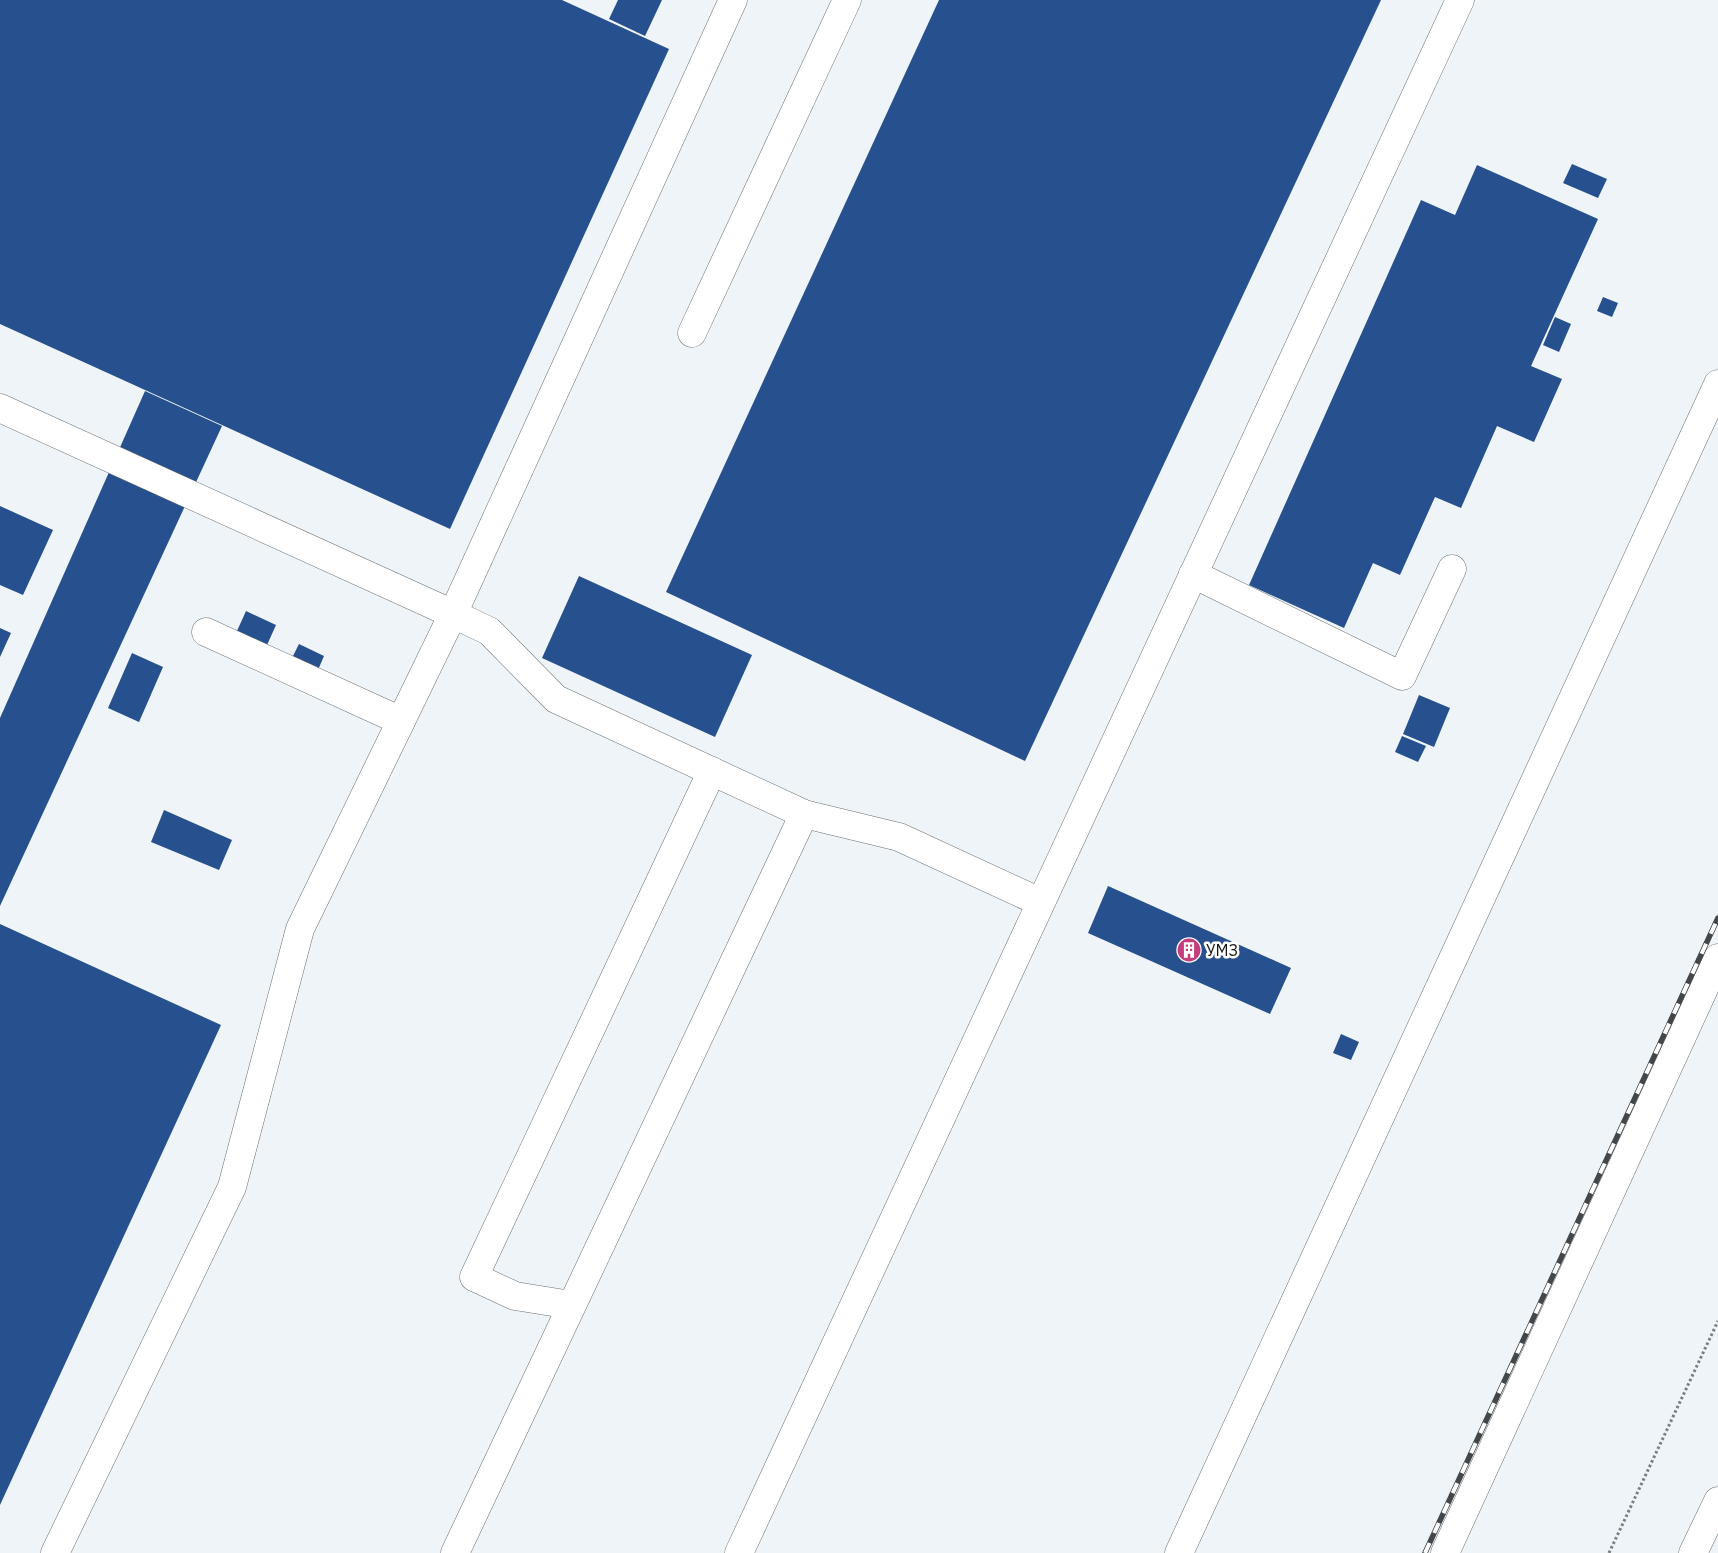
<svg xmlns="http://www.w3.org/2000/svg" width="1718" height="1553" font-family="'IBM Plex Sans',sans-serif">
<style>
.building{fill:#27508e}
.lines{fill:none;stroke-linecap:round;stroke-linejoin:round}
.minor-casing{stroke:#6c7275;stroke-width:29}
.major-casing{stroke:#6c7275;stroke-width:29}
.path{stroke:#7a7e80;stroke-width:3;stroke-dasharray:2.5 2.5;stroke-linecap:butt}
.minor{stroke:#fff;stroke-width:28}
.major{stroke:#fff;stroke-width:28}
.rail-casing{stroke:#444749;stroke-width:5.5}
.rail{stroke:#fff;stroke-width:4;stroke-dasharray:11;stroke-linecap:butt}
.labels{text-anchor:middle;stroke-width:5;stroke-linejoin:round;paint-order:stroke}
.poi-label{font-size:16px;fill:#161819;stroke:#fff;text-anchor:start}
</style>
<rect width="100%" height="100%" fill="#eef4f8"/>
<g class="building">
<polygon points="0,0 562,0 669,49 450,529 0,324"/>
<polygon points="618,0 662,0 645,36 609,19"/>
<polygon points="939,0 1381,0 1025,761 666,592"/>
<polygon points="1572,164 1607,179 1598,198 1563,183"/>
<polygon points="1477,165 1598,219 1531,366 1562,379 1534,442 1497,426 1461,508 1435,497 1400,575 1373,563 1344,628 1249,585 1421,200 1455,215"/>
<polygon points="1603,297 1618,303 1612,317 1597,311"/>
<polygon points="1555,317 1571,324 1559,352 1543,345"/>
<polygon points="145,391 222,426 0,906 0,718"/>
<polygon points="0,506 53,530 23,595 0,585"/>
<polygon points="579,576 752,655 715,737 542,658"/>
<polygon points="246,611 276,625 267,645 237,631"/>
<polygon points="0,628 11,633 0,657"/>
<polygon points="299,644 324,656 318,670 292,658"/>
<polygon points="132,653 163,667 139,722 108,708"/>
<polygon points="1419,695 1450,708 1434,747 1403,734"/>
<polygon points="1402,736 1426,746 1418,762 1395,752"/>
<polygon points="164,810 232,840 219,870 151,842"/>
<polygon points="1108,886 1291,968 1270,1014 1088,933"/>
<polygon points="0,924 221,1025 0,1505"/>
<polygon points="1341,1034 1359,1042 1351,1060 1333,1053"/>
</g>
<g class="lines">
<defs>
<g id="minor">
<polyline points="692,333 847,0"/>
<polyline points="0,408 453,614 733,0"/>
<polyline points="1193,574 1402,676 1452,569"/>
<polyline points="206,632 401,721"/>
<polyline points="571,1305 515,1296 474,1277 712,771"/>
<polyline points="55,1553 232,1187 300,929 453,614 489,631 556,699 804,814 899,837 1040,902"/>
<polyline points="455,1553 804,814"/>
<polyline points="739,1553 1460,0"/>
<polyline points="1179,1553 1718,384"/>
<polyline points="1445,1553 1718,958"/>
</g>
<polyline id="major" points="1693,1553 1718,1501"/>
</defs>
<use href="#minor" class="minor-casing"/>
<use href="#major" class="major-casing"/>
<polyline class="path" points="1609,1553 1718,1321"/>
<use href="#minor" class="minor"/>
<use href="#major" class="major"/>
<defs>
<polyline id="rail" points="1425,1553 1718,918"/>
</defs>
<use href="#rail" class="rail-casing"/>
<use href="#rail" class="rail"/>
</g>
<defs>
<symbol id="building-disc" viewBox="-11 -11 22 22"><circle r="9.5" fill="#c43d7c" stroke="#fff"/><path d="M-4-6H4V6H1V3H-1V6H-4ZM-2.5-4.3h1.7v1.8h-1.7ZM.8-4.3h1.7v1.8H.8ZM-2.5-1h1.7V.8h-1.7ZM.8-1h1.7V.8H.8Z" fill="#fff"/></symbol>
</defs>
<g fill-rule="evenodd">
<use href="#building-disc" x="1175" y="936" width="28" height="28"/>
</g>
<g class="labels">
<g class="poi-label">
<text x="1206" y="956">УМЗ</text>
</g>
</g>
</svg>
